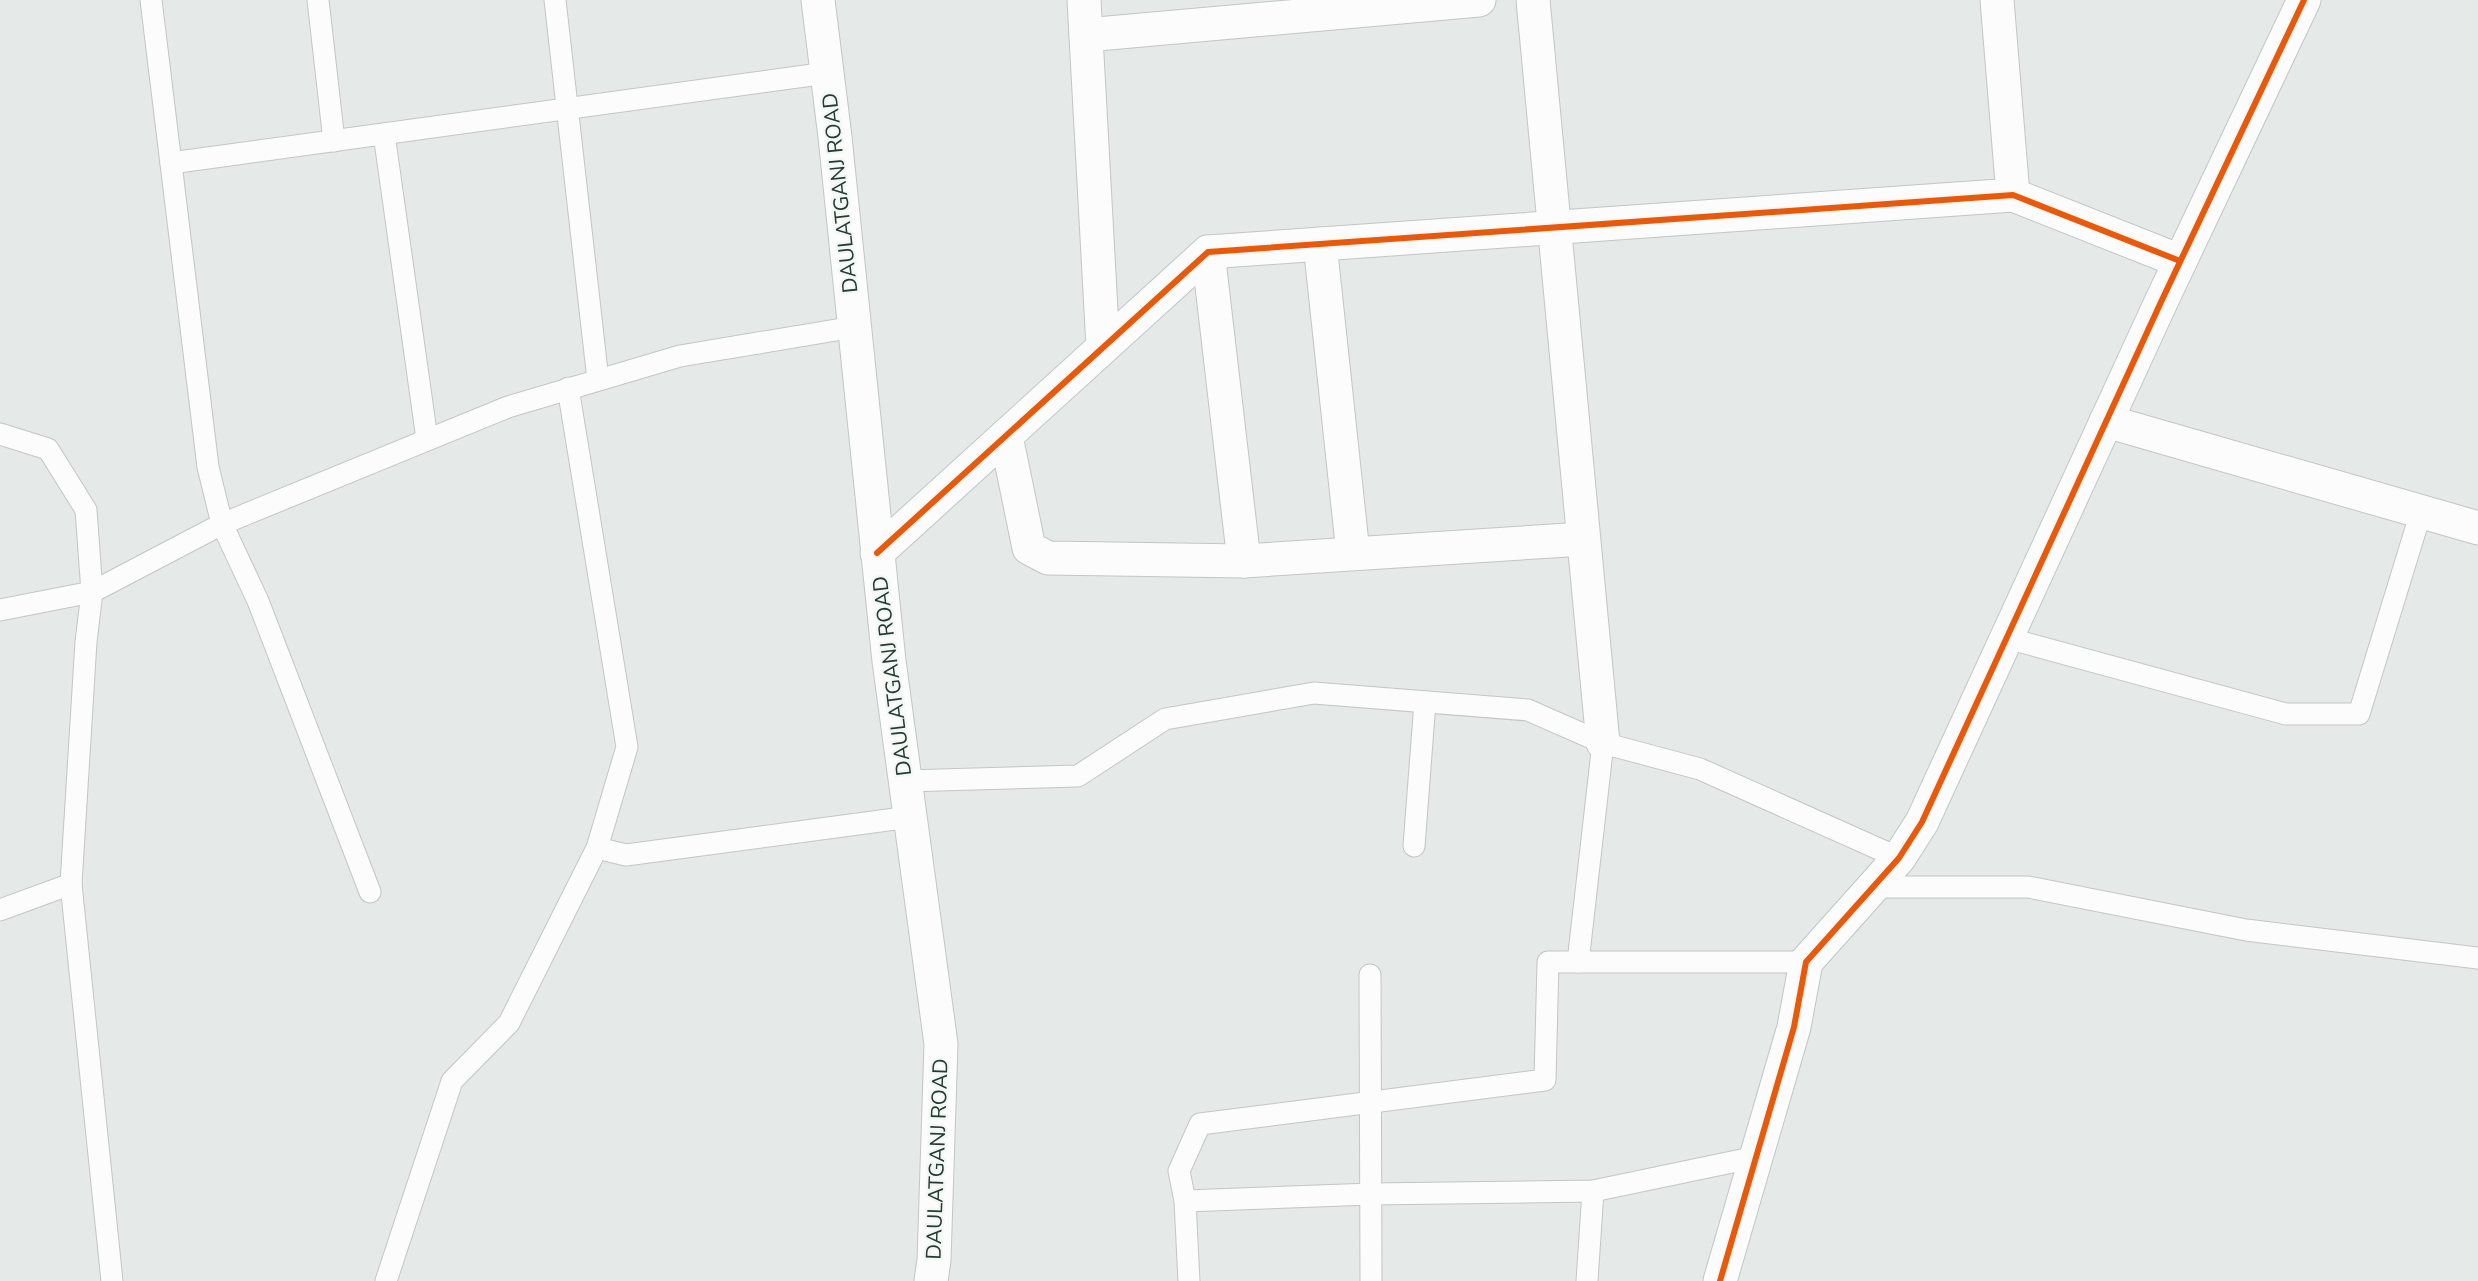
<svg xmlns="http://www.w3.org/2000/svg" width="2478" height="1281" font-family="'Nunito Sans',sans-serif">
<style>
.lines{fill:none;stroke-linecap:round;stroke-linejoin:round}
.lane-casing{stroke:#c2c6c4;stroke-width:23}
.street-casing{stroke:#c2c6c4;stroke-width:35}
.secondary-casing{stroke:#c0c7c4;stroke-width:35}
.lane{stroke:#fbfcfb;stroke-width:21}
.street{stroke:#fbfcfb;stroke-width:33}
.secondary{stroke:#fbfcfb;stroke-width:33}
.cycleway-casing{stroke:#f3f8f5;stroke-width:10}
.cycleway{stroke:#e8590c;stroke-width:6}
.labels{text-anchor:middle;stroke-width:5;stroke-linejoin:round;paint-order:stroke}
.street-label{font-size:21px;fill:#243a35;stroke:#f3f8f5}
</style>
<rect width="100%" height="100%" fill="#e5e9e7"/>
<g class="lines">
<defs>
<g id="lane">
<polyline points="151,0 208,467 222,524 258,601 370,892"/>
<polyline points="318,0 334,141"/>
<polyline points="555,0 598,380"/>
<polyline points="384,134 427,439"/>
<polyline points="171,163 827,73"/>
<polyline points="0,434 48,449 86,510 92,592 86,642 71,884 112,1281"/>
<polyline points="0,610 92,592 222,524 508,407 680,356 854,327"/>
<polyline points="2007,638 2286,714 2359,714 2421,512"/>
<polyline points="905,781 1078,776 1165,719 1314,693 1528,710 1603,743 1700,769 1899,858"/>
<polyline points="1414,846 1425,702"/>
<polyline points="597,848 626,855 910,817"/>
<polyline points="1874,887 2028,887 2246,930 2478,958"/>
<polyline points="0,910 71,884"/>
<polyline points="1578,962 1603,743"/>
<polyline points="1370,975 1371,1281"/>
<polyline points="1185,1201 1371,1194 1593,1191 1756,1157"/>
<polyline points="386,1281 452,1081 509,1023 597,848 627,747 568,388"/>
<polyline points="1189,1281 1185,1201 1179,1171 1200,1124 1545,1080 1548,962 1806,962"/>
<polyline points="1587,1281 1593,1191"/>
</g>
<g id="street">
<polyline points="1084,0 1103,347"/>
<polyline points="1533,0 1603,743"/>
<polyline points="1997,0 2013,195"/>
<polyline points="1086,35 1479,0"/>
<polyline points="1320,244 1353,553"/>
<polyline points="1208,252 1244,561"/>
<polyline points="2106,421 2478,528"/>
<polyline points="1006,436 1029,548 1048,558 1244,561 1583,539"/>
<polyline points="877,553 1208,252 2013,195 2180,261"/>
<polyline points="1720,1281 1794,1027 1806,962 1899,858 1922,822 2161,302 2304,0"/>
</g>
<polyline id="secondary" points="818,0 835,137 889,661 941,1044 934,1260 931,1281"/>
</defs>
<use href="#lane" class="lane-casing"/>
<use href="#street" class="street-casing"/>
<use href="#secondary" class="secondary-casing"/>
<use href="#lane" class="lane"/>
<use href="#street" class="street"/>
<use href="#secondary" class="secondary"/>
<defs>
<g id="cycleway">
<polyline points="877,553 1208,252 2013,195 2180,261"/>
<polyline points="1720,1281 1794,1027 1806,962 1899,858 1922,822 2161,302 2304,0"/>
</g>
</defs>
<use href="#cycleway" class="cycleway-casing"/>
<use href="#cycleway" class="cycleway"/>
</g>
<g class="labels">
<g class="street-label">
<text transform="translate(840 193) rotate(-96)" y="7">DAULATGANJ ROAD</text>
<text transform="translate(892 676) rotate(-97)" y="7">DAULATGANJ ROAD</text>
<text transform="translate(937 1159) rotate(-88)" y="7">DAULATGANJ ROAD</text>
</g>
</g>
</svg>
